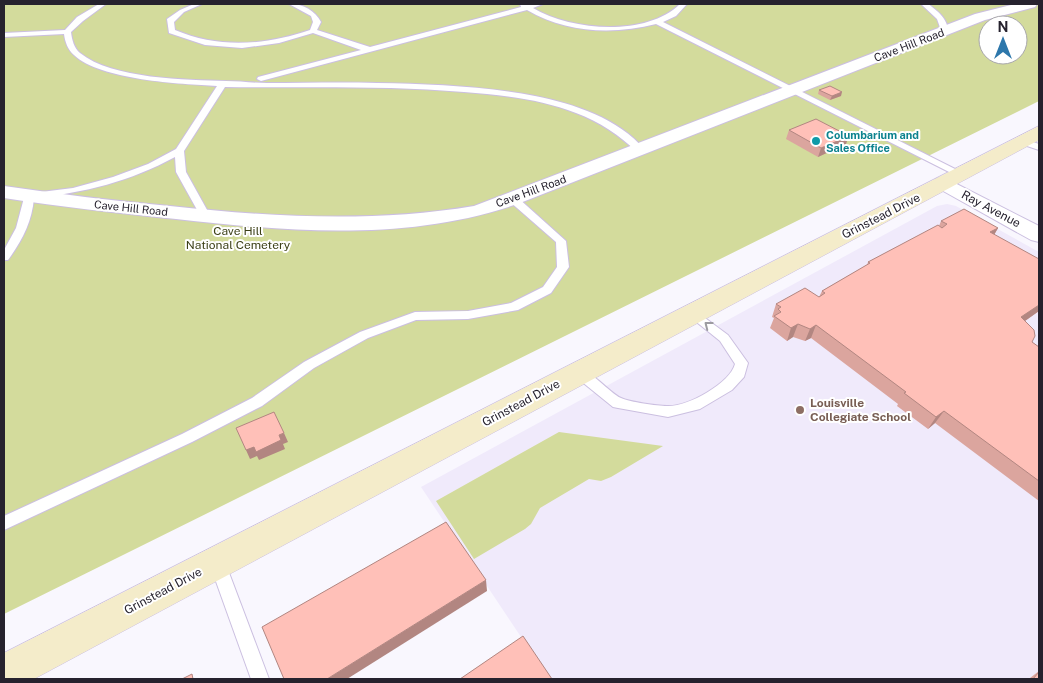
<svg xmlns="http://www.w3.org/2000/svg" width="1043" height="683" font-family="'Public Sans',sans-serif">
<style>
.built{fill:#f0eafb}
.green{fill:#d3db9c;fill-rule:evenodd}
.lines{fill:none;stroke-linecap:round;stroke-linejoin:round}
.lane-casing{stroke:#cbbfe0;stroke-width:2}
.street-casing{stroke:#cbbfe0;stroke-width:2}
.secondary-casing{stroke:#cbbfe0;stroke-width:1}
.lane{fill:#fff;fill-rule:evenodd}
.street{fill:#fff;fill-rule:evenodd}
.secondary{fill:#f4ecca;fill-rule:evenodd}
.wall{fill:#dba59e}
.shaded-wall{fill:#b28681}
.building{fill:#ffc0b8;stroke:#b28681}
.oneway{stroke:#9d9ca1}
.culture-dot{fill:#0f9aa8;stroke:#fff;stroke-width:2}
.education-dot{fill:#8d6e63;stroke:#fff;stroke-width:2}
.labels{text-anchor:middle;stroke-width:4;stroke-linejoin:round;paint-order:stroke}
.far-street-label{font-size:11px;fill:#26222e;stroke:#fff}
.far-culture-label{font-size:11px;font-weight:bold;fill:#0d838f;stroke:#fff;text-anchor:start}
.street-label{font-size:12px;fill:#26222e;stroke:#fff}
.park-label{font-size:12px;fill:#3c4017;stroke:#fff}
.education-label{font-size:12px;font-weight:bold;fill:#785e54;stroke:#fff;text-anchor:start}
</style>
<rect width="100%" height="100%" fill="#f9f7fe"/>
<polygon class="built" points="947,204 956,206 1039,252 1039,679 549,679 421,487 937,206"/>
<g class="green">
<path d="M4,4H1039V101L4,614ZM988,25H1018V55H988Z"/>
<polygon points="559,432 663,446 611,477 601,481 589,479 540,508 531,524 525,529 474,559 436,501"/>
</g>
<g class="lines">
<defs>
<g id="lane">
<path d="M99,4H106L83,21L71,32C72,40 74,48 80,53C112,79 187,80 226,81C239,81 254,83 267,83C304,83 340,82 377,83C429,84 483,86 535,96C574,104 618,118 645,150L640,153L637,152C619,135 600,122 576,113C541,99 502,95 464,92C385,85 305,88 225,87L184,151L186,172L211,217L210,219H202L201,217L176,172L175,157C131,181 84,193 34,198C32,222 22,241 8,260H4V250L16,228L25,194L73,188L113,177L148,164L176,149L217,86C181,84 100,80 74,55C68,50 65,42 64,34L4,37V33L65,30L77,17Z"/>
<path d="M194,4H202L184,12L174,22L175,30C219,49 266,45 310,30L313,22L311,16L289,4C301,3 315,10 321,22L317,30L370,47L521,7L520,4H543L533,8C572,31 646,37 680,4H687L676,16L663,22L965,174L963,176H957L656,24C613,35 566,33 527,10L261,81L257,79L258,77L361,50L313,33L279,43L242,48L205,45L169,33L167,19L180,10Z"/>
<path d="M921,4H928C938,11 949,20 948,33H942L937,19Z"/>
<polygon points="1021,138 1039,144 1039,150 1018,143 1018,139"/>
<polygon points="513,196 517,197 566,241 569,267 551,293 518,310 468,319 416,320 368,338 314,368 262,406 192,442 4,530 4,516 182,434 252,398 304,362 360,332 415,312 468,311 511,303 543,287 557,267 556,242 509,201 509,197"/>
<path d="M693,309L728,335L748,363L744,377L732,390L700,409L668,417L618,408L613,407L571,373L573,370C588,365 608,392 621,398C630,402 657,406 667,406C688,407 730,383 735,364L720,341L689,316L687,313Z"/>
<polygon points="217,555 223,557 225,562 269,679 251,679 209,562 211,557"/>
</g>
<g id="street">
<path d="M1015,4H1037L1035,7L985,20L520,203C410,242 290,232 176,219C119,213 61,207 4,198V186C59,194 115,201 170,206C272,217 373,223 474,206L975,14Z"/>
<polygon points="943,177 1039,226 1039,242 1031,240 936,187 933,183 936,179"/>
</g>
<polygon id="secondary" points="1039,126 1039,140 34,679 4,679 4,653"/>
</defs>
<use href="#lane" class="lane-casing"/>
<use href="#street" class="street-casing"/>
<use href="#secondary" class="secondary-casing"/>
<use href="#lane" class="lane"/>
<use href="#street" class="street"/>
<use href="#secondary" class="secondary"/>
</g>
<g class="wall">
<polygon points="819,90 841,96 830,100 818,94"/>
<polygon points="789,130 846,144 818,157 786,139"/>
<polygon points="941,221 998,228 994,235 1039,311 1025,321 1032,342 1039,347 1039,501 935,423 928,429 897,406 898,404 811,338 805,341 793,337 787,341 770,328 774,318 772,317 776,304 819,297 822,291 867,265 868,262 939,226"/>
<polygon points="1039,671 1039,679 1029,679 1030,678"/>
</g>
<g class="shaded-wall">
<polygon points="842,92 841,96 830,100 832,96"/>
<polygon points="849,136 846,144 818,157 821,148"/>
<polygon points="998,228 991,240 990,232"/>
<polygon points="1039,305 1039,311 1012,330 1021,317"/>
<polygon points="798,324 793,337 787,341 791,328"/>
<polygon points="816,325 811,338 805,341 810,329"/>
<polygon points="944,411 935,423 928,429 936,417"/>
<polygon points="284,433 288,442 283,444 285,449 259,460 257,456 250,459 246,450"/>
<polygon points="486,580 487,591 347,679 327,679"/>
</g>
<g class="building">
<polygon points="830,86 842,92 832,96 819,90"/>
<polygon points="816,119 849,136 821,148 789,130"/>
<polygon points="964,209 998,228 990,232 1039,259 1039,305 1021,317 1034,330 1035,336 1032,342 1039,347 1039,481 944,411 936,417 904,393 906,392 816,325 810,329 798,324 791,328 774,316 781,312 778,309 781,307 776,304 805,288 819,297 825,293 822,291 870,263 868,262 938,225 942,228 947,224 941,221"/>
<polygon points="274,412 284,433 279,435 281,440 256,452 254,447 246,450 236,428"/>
<polygon points="446,522 486,580 327,679 284,679 262,627"/>
<polygon points="523,636 552,679 460,679"/>
<polygon points="1039,672 1039,679 1033,679"/>
<polygon points="192,674 193,679 182,679"/>
</g>
<defs><path id="oneway-chevron" d="M-2-3.5L2.5 0L-2 3.5" fill="none" stroke-width="1.6" stroke-linecap="round" stroke-linejoin="round" transform="scale(1.25)"/></defs>
<use class="oneway" href="#oneway-chevron" transform="translate(708 325) rotate(-142)"/>
<circle class="culture-dot" cx="816" cy="141" r="5"/>
<circle class="education-dot" cx="800" cy="410" r="5"/>
<g class="labels">
<g class="far-street-label">
<text transform="translate(909 45) rotate(-21)" y="4">Cave Hill Road</text>
<text transform="translate(531 191) rotate(-20)" y="4">Cave Hill Road</text>
<text transform="translate(131 208) rotate(6)" y="4">Cave Hill Road</text>
</g>
<g class="far-culture-label">
<text x="826" y="139">Columbarium and<tspan x="826" dy="13">Sales Office</tspan></text>
</g>
<g class="street-label">
<text transform="translate(991 209) rotate(28)" y="4">Ray Avenue</text>
<text transform="translate(881 216) rotate(-27)" y="4">Grinstead Drive</text>
<text transform="translate(521 403) rotate(-28)" y="4">Grinstead Drive</text>
<text transform="translate(163 591) rotate(-28)" y="4">Grinstead Drive</text>
</g>
<g class="park-label">
<text x="238" y="235">Cave Hill<tspan x="238" dy="14">National Cemetery</tspan></text>
</g>
<g class="education-label">
<text x="810" y="407">Louisville<tspan x="810" dy="14">Collegiate School</tspan></text>
</g>
</g>
<rect width="1043" height="683" fill="none" stroke="#26222e" stroke-width="10"/>
<g transform="translate(1003 40)"><circle r="24" fill="#ffffff" stroke="#a8a7ab"/>
<path d="M0-4L9 19L0 12L-9 19Z" fill="#2d77ab"/>
<text y="-8" font-size="14" font-weight="bold" text-anchor="middle" fill="#26222e">N</text>
</g>
</svg>
